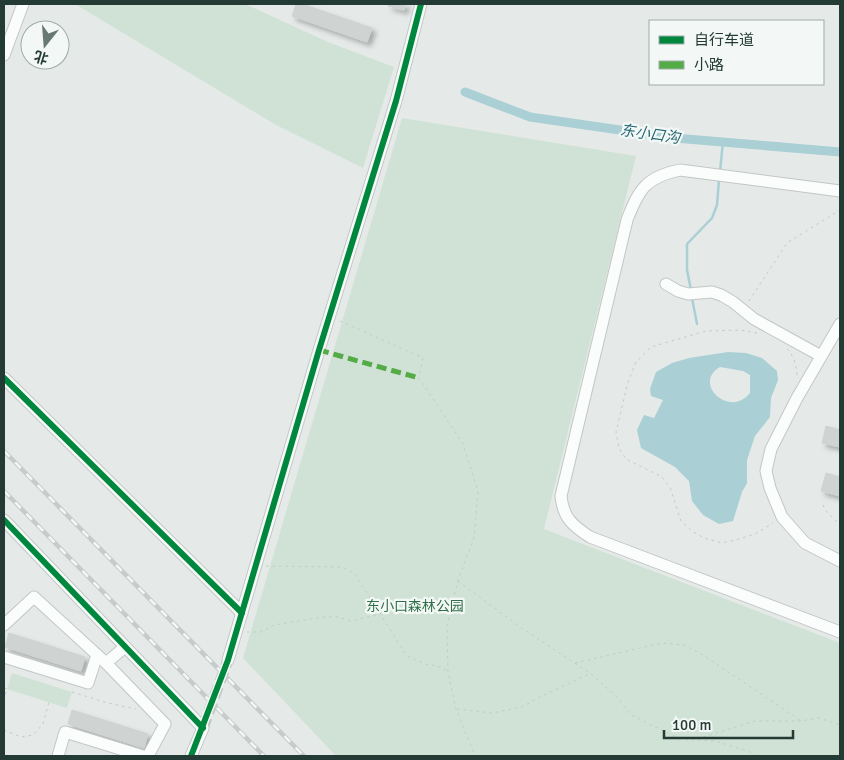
<svg xmlns="http://www.w3.org/2000/svg" width="844" height="760" font-family="Signika,'Noto Sans SC',sans-serif">
<style>
.green{fill:#d0e2d5}
.water{fill:#aacfd4;fill-rule:evenodd}
.lines{fill:none;stroke-linecap:round;stroke-linejoin:round}
.stream{stroke:#aacfd4;stroke-width:2.5}
.canal{stroke:#aacfd4;stroke-width:9}
.building{fill:#cfd3d2;stroke:#ced3d1;filter:url(#shadow)}
.minor-tunnel{stroke:#bec7c4;stroke-width:11;stroke-dasharray:11 5.5;stroke-linecap:butt}
.minor-casing{stroke:#c2c7c5;stroke-width:13}
.path{stroke:#c2cac6;stroke-width:1;stroke-dasharray:2.5 4;stroke-linecap:butt}
.minor{stroke:#fbfcfc;stroke-width:11}
.rail-casing{stroke:#c7cbca;stroke-width:4.5}
.rail{stroke:#f3f8f6;stroke-width:2.5;stroke-dasharray:8;stroke-linecap:butt}
.quiet{stroke:#53ac45;stroke-width:5;stroke-dasharray:10 5;stroke-linecap:butt}
.cycleway-casing{stroke:#f3f8f6;stroke-width:9}
.cycleway{stroke:#00873e;stroke-width:6}
.labels{text-anchor:middle;stroke-width:4.5;stroke-linejoin:round;paint-order:stroke}
.park-label{font-size:14px;fill:#326f49;stroke:#f3f8f6}
.water-label{font-size:15px;font-style:italic;fill:#236673;stroke:#f3f8f6}
</style>
<defs>
<filter id="shadow"><feDropShadow dx="4" dy="4" stdDeviation="2.5" flood-color="#0004"/></filter>
</defs>
<rect width="100%" height="100%" fill="#e5eae8"/>
<g class="green">
<polygon points="75,4 245,4 328,42 394,67 363,168 276,125"/>
<polygon points="402,118 636,156 544,529 840,643 840,756 336,756 243,658"/>
<polygon points="12,673 72,692 67,708 7,689"/>
</g>
<path class="water" d="M728,352L746,353L762,358L777,371L778,380L771,398L770,417L755,436L747,460V483L742,492L733,521L719,524L703,515L692,501L689,481L675,467L641,448L637,430L644,415L654,418L663,400L651,396L650,389L656,372L672,363L689,358ZM720,367L743,371L750,375V393C729,419 692,383 720,367Z"/>
<g class="lines">
<g class="stream">
<polyline points="720,172 723,141"/>
<polyline points="691,290 687,270 687,244 712,218 717,205 719,180"/>
<polyline points="692,298 697,324"/>
</g>
<polyline class="canal" points="465,92 530,117 675,138 840,152"/>
</g>
<g class="building">
<polygon points="296,4 302,4 372,28 367,42 292,16"/>
<polygon points="389,4 406,4 404,10 388,6"/>
<polygon points="826,426 840,430 840,447 822,443"/>
<polygon points="826,473 840,477 840,496 821,491"/>
<polygon points="9,633 85,657 81,671 5,647"/>
<polygon points="72,710 148,734 144,748 68,724"/>
</g>
<g class="lines">
<polyline class="minor-tunnel" points="203,728 228,660"/>
<defs>
<g id="minor">
<polyline points="4,55 23,4"/>
<path d="M840,191L680,170C646,177 639,189 627,220L561,496C563,518 573,526 590,537L840,632"/>
<polyline points="666,284 678,291 688,294 712,292 721,295 733,302 754,319 821,356"/>
<polyline points="840,324 797,398 771,449 766,471 770,488 782,517 805,543 840,561"/>
<polyline points="4,378 242,613"/>
<polyline points="4,520 203,728 191,756"/>
<polyline points="4,625 34,597 106,663 125,647"/>
<polyline points="4,657 88,683 97,655"/>
<polyline points="228,660 319,350 396,101 421,4"/>
<polyline points="106,663 165,724 148,756"/>
<polyline points="58,756 65,732 143,756"/>
</g>
</defs>
<use href="#minor" class="minor-casing"/>
<g class="path">
<polyline points="749,301 787,243 840,210"/>
<polyline points="340,321 423,358 419,378 463,444 478,491 474,538 458,580 447,626 448,672 456,709 475,756"/>
<polyline points="757,333 740,330 706,331 651,347 636,362 628,382 616,432 619,448 626,459 662,477 670,487 681,521 692,531 704,538 722,543 739,539 755,534 773,523"/>
<path d="M787,349C794,355 797,368 797,377"/>
<polyline points="823,505 825,510 840,525"/>
<polyline points="266,566 342,567 355,574 407,656 425,664 438,666 447,671"/>
<polyline points="458,581 520,627 590,673 615,695 631,715 680,739 715,741 748,751 756,756"/>
<polyline points="247,632 261,632 274,625 324,617 339,617 350,621 381,614"/>
<polyline points="575,663 662,643 684,645 703,655 801,721"/>
<polyline points="4,688 7,689 4,697"/>
<polyline points="72,692 108,703 136,709"/>
<polyline points="457,709 492,713 522,707 536,699 589,674"/>
<polyline points="4,730 21,737 33,735 43,724 49,702"/>
<polyline points="697,739 755,721 801,721 819,718 840,725"/>
</g>
<use href="#minor" class="minor"/>
<defs>
<g id="rail">
<polyline points="4,451 304,756"/>
<polyline points="4,491 264,756"/>
</g>
</defs>
<use href="#rail" class="rail-casing"/>
<use href="#rail" class="rail"/>
<polyline class="quiet" points="319,350 419,378"/>
<defs>
<g id="cycleway">
<polyline points="4,378 242,613"/>
<polyline points="4,520 203,728"/>
<polyline points="191,756 228,660 319,350 396,101 421,4"/>
</g>
</defs>
<use href="#cycleway" class="cycleway-casing"/>
<use href="#cycleway" class="cycleway"/>
</g>
<g class="labels">
<g class="park-label">
<text x="415" y="611">东小口森林公园</text>
</g>
<g class="water-label">
<text transform="translate(650 134) rotate(8)" y="5">东小口沟</text>
</g>
</g>
<rect width="844" height="760" fill="none" stroke="#243b35" stroke-width="10"/>
<rect x="649" y="20" width="175" height="65" fill="#f3f8f6" stroke="#a0aca9"/>
<rect x="659" y="36" width="25" height="8" fill="#00873e" stroke="#a0aca9"/>
<text x="694" y="45" font-size="15" fill="#243b35">自行车道</text>
<rect x="659" y="61" width="25" height="8" fill="#53ac45" stroke="#a0aca9"/>
<text x="694" y="70" font-size="15" fill="#243b35">小路</text>
<g transform="translate(45 45) rotate(197)"><circle r="24" fill="#f3f8f6" stroke="#a0aca9"/>
<path d="M0-4L9 19L0 12L-9 19Z" fill="#687874"/>
<text y="-8" font-size="14" font-weight="bold" text-anchor="middle" fill="#243b35">北</text>
</g>
<path d="M664 730v8h129v-8" fill="none" stroke="#243b35" stroke-width="2.5"/>
<text x="672" y="730" font-size="15" fill="#243b35" stroke="#f3f8f6" stroke-width="4" paint-order="stroke">100 m</text>
</svg>
